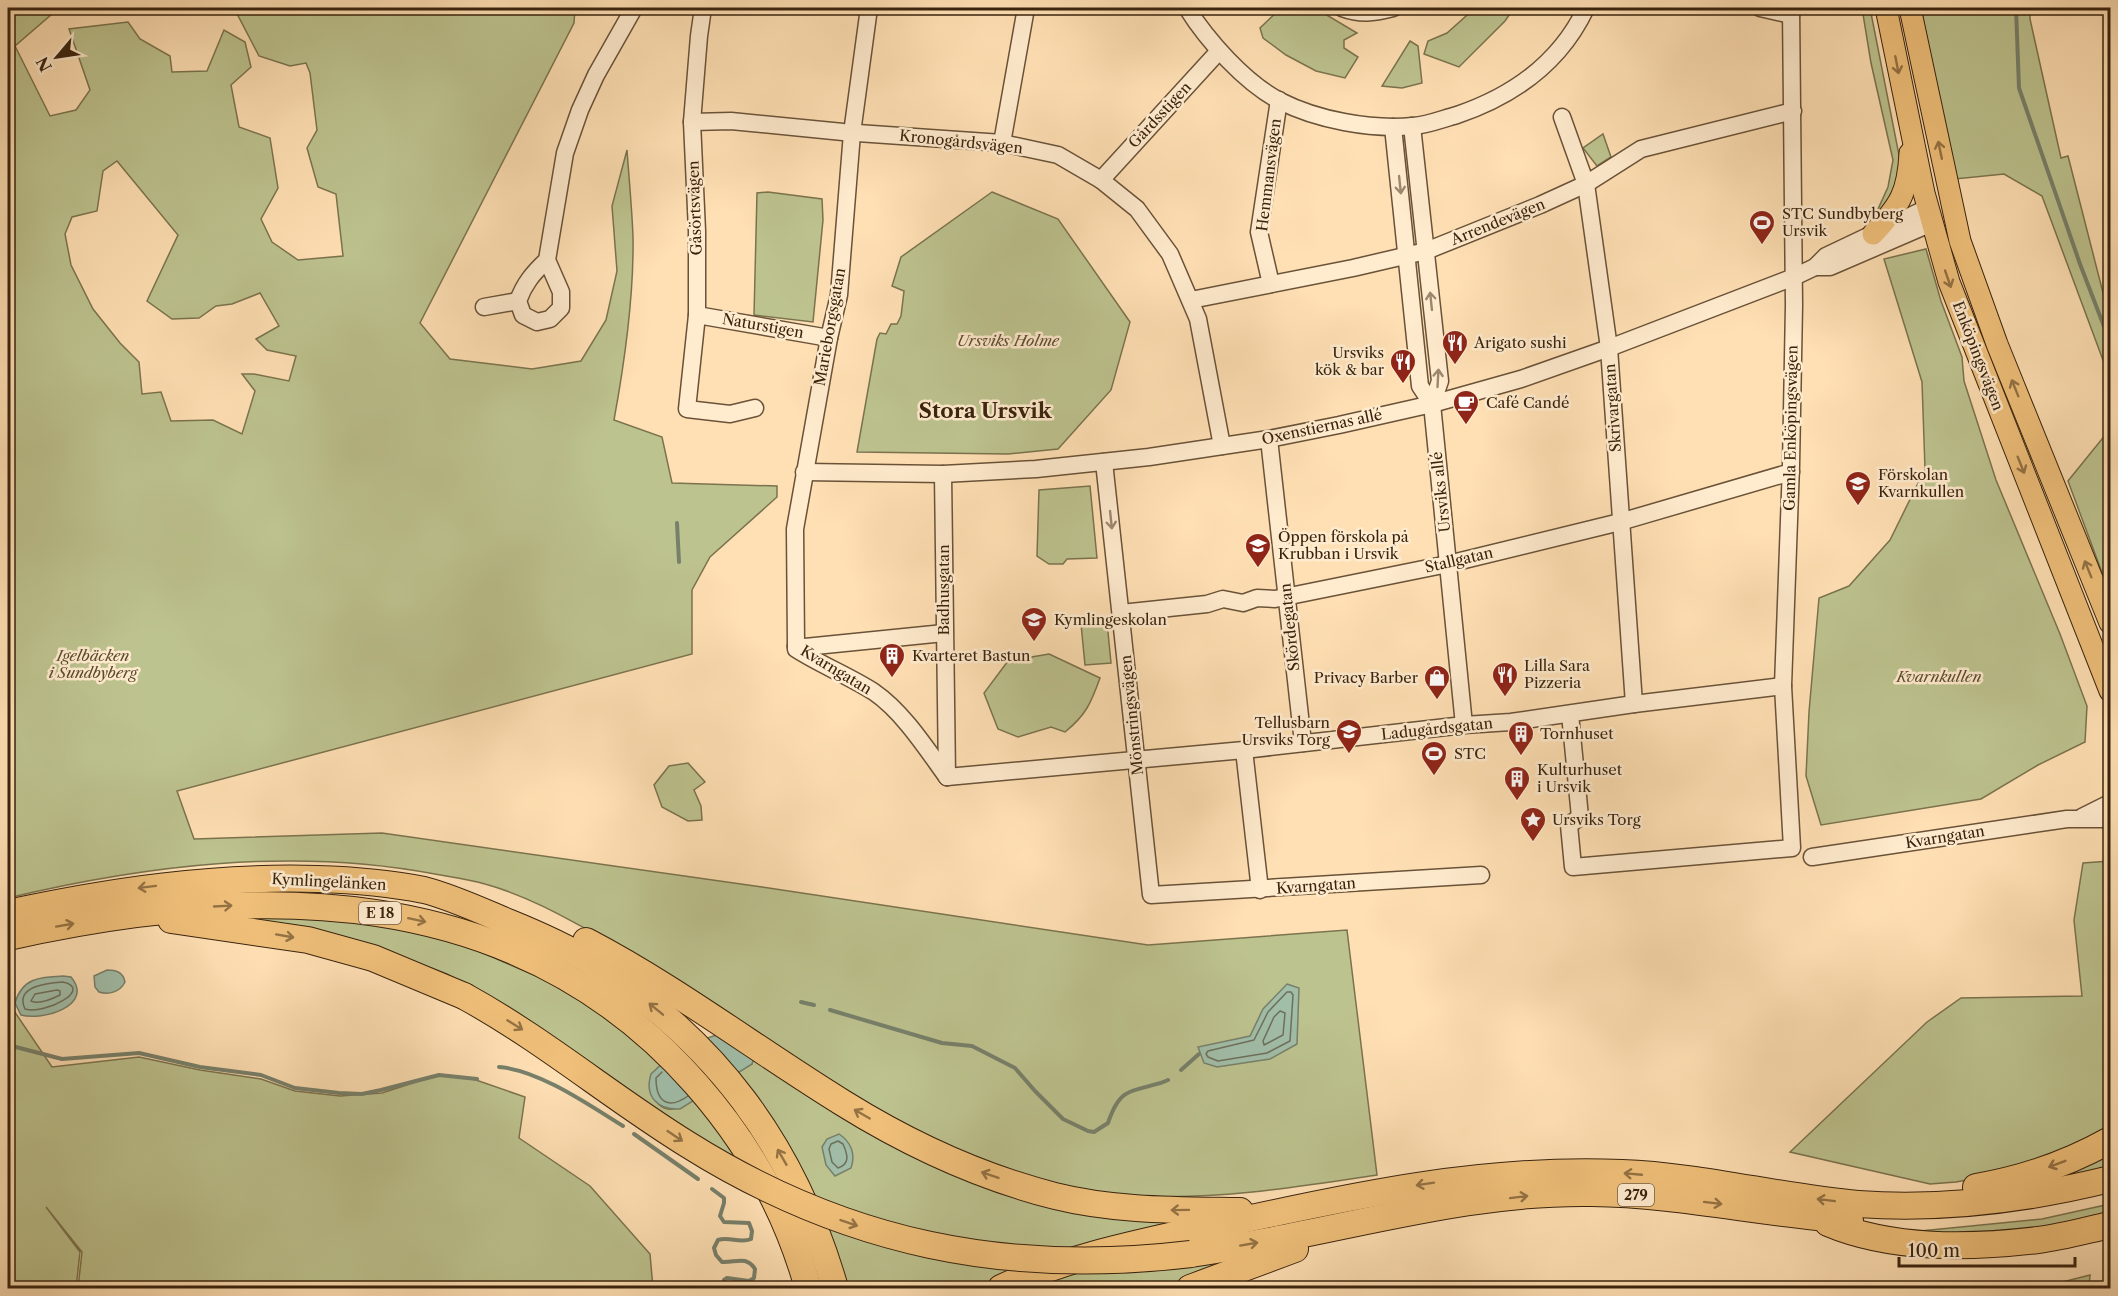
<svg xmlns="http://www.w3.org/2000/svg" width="2118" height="1296" font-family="'Libre Caslon Text',serif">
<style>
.green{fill:#bdc38f;stroke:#7b734e;stroke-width:1.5;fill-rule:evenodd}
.water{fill:#a1bea9;stroke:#77806b;stroke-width:1.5}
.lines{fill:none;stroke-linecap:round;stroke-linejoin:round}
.shore{stroke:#6d705c;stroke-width:1.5}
.stream{stroke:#77806b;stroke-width:4}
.minor-casing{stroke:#6a5238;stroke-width:19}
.major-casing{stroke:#39230e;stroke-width:23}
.highway-casing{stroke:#39230e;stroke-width:28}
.minor{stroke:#ffebce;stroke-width:16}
.major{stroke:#f0c07a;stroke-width:21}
.highway{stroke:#f0c07a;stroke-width:26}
.highway-bridge-casing{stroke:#39230e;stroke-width:28;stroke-linecap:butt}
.highway-bridge{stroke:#f0c07a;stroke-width:26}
.oneway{stroke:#947244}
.oneway2{stroke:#9c876e}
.labels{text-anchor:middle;stroke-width:5;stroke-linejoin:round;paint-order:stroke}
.shield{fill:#ffebce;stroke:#745f48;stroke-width:1.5}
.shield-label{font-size:14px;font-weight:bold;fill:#39230e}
.street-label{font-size:15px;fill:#39230e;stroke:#ffebce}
.poi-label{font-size:15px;fill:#39230e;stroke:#ffebce;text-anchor:start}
.park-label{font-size:15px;font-style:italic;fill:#5a4b2e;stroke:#ffebce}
.district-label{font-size:21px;font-weight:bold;fill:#39230e;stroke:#ffebce}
</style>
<rect width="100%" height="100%" fill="#ffe0b4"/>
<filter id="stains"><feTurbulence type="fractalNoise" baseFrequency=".00333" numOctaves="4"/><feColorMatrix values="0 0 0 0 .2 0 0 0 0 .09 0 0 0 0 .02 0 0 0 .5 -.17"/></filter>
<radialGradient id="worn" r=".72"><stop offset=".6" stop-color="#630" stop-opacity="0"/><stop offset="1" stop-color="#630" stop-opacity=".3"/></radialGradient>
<g class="green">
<path d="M8,8H59L15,46L50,116L76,110L90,90L69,29L128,22L140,39L170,56L172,72L207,71L224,30L245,42L251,67L231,85L239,127L270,138L278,188L261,219L272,242L298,260L343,256L336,194L318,187L307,148L317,130L310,73L306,63L290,66L259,56L235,10L215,8H575L574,23L420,323L450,359L532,369L581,361L606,320L617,271L612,206L627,150C629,179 632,209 633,237C634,298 625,360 614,420L662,437L672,483L777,486V497L710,557L692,590V654L177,791L194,839L382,833L762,887L1148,945L1347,930L1377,1175C1297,1187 1219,1200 1138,1196C993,1189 858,1101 740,1023C716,1007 692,990 667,975C645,961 621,948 597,935C561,915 525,895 485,884C469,879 451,877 435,874C294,847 146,865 8,898ZM117,161L178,235L147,301L172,319L199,318L216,306L232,304L260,293L279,326L256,339L267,350L296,356L289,381L254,374H242L255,391L242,434L213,420L171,421L161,392L142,394L139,362L120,343L93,309L71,265L65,234L72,217L97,211L103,171Z"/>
<polygon points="1281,8 1315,8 1357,33 1344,40 1344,48 1358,57 1345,78 1316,71 1286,55 1263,38 1260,28"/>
<polygon points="1475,8 1514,8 1505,21 1459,67 1424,54 1428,41 1447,33"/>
<path d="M1862,8H1870L1900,160C1899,191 1889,206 1868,229L1866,224L1878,209L1888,187L1893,160L1871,63Z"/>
<polygon points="1921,8 2030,8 2030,19 2061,158 2068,156 2110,320 2110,379 2042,196 2004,174 1955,179"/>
<polygon points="1410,41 1418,46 1422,83 1402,88 1382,86"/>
<polygon points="1603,134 1611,157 1597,166 1583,148"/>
<polygon points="768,192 822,199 823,220 813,322 754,315 757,193"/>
<polygon points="992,192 1058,219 1130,322 1111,390 1058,449 1008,454 857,452 877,339 880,333 886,334 891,324 897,324 901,316 904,291 892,286 901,257"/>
<polygon points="1926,249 1941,301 1962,357 1964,381 1996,480 2060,634 2087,706 2085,742 2038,765 1981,799 1821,825 1806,776 1809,712 1819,598 1849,586 1890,540 1925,469 1922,382 1884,259"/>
<polygon points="2110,429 2110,594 2068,481"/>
<polygon points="1090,486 1097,558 1067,559 1063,564 1049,564 1037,556 1039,490"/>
<polygon points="1107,622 1111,663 1085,665 1081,624"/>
<path d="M1049,654L1100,678C1091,703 1086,715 1065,732L1051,727L1018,737L998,729L984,693L1008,661Z"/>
<polygon points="688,763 705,782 694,790 701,806 702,820 688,821 662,807 654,785 669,766"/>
<polygon points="2110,861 2110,1131 2006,1173 1956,1182 1930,1184 1790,1152 1927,1022 1961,998 2082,996 2074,920 2083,863"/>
<path d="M319,916L446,937L557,985L616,1025L661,1064L650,1091C661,1116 676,1112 695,1099L740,1162L712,1147L498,1003L447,974L394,954L226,919Z"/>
<polygon points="8,1002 52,1067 139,1057 200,1070 261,1079 295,1091 340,1096 382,1093 422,1080 439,1076 457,1076 476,1080 525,1097 519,1138 590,1186 650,1254 653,1288 78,1288 82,1252 46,1207 80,1252 76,1288 8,1288"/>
<polygon points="755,1054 971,1178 1211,1217 998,1278 979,1288 845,1288 736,1073 752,1064"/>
<polygon points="2110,1147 2110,1168 2007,1187"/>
<polygon points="2110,1204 2110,1217 2018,1233 1900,1233 2042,1219"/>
<polygon points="1267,1249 1170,1288 1025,1288 1066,1271"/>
<polygon points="2090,1275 2089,1288 2039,1288"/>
</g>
<g class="water">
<path d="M107,970C116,970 123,972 125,982C120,992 109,995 99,992L95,987L94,976Z"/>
<path d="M63,976L71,977C95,1006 42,1021 21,1015L15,1003C22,978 40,977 63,976Z"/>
<polygon points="1287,984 1299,988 1297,1044 1270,1059 1217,1067 1204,1063 1198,1047 1250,1036 1263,1009"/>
<path d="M730,1031L755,1054L752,1064L680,1109C658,1110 644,1097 651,1074C676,1049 697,1040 730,1031Z"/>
<path d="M839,1134C851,1142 856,1154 851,1168L835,1176L826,1165L822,1147L827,1139Z"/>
</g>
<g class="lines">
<g class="shore">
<path d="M63,982C94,989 45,1015 25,1009C14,986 48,983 63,982Z"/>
<path d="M57,990L60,991V995C52,999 39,1005 31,1001L35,994Z"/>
<polygon points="1287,992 1291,992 1293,995 1290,1041 1267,1053 1218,1061 1208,1057 1206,1054 1208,1051 1254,1040 1268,1012"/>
<polygon points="1280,1011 1285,1013 1283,1035 1264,1045 1263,1041 1274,1017"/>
<path d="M662,1072L656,1078C656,1102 668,1110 688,1096"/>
<path d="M838,1141L843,1144C848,1155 850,1164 838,1168L832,1162L829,1149L831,1144Z"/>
</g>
<g class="stream">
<polyline points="2016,8 2019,88 2080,264 2110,342"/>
<polyline points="677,523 679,562"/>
<polyline points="801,1002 814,1005"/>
<path d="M830,1010L942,1043L972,1046L1015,1068L1035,1091L1063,1119L1088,1131L1094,1132L1108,1123C1111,1114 1117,1099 1126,1094C1134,1088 1156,1086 1168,1080"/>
<polyline points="8,1045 62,1059 139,1053 200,1067 261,1075 295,1088 339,1093 362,1094 381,1090 439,1075 477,1079"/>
<path d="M499,1067C539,1070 589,1105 623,1126"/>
<polyline points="1181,1070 1199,1054"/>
<polyline points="634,1134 698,1179"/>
<path d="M712,1189L724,1198V1203L720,1216L724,1222L749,1223L752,1231L751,1239C740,1244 729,1236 718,1240L714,1248L716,1255L722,1262C735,1263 746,1255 755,1269L754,1278L749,1281L727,1278L724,1280L722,1288"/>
</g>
<defs>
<g id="minor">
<polyline points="703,8 699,36 692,122 697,231 697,315 687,409 730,414 755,408"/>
<path d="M1187,8C1207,40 1245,83 1280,101C1317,120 1371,130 1413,126C1428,125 1442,119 1457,115C1513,96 1560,63 1586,8"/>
<path d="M1342,8C1361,15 1373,13 1393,8"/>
<polyline points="1760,8 1791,15"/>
<polyline points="1562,117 1586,184 1609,348 1634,704"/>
<polyline points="692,122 731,121 843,132 1002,143 1058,155 1101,180 1137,209 1170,254 1198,319 1222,446"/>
<polyline points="1412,126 1440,381 1432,404 1464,725"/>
<polyline points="1393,127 1420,386 1432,404"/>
<polyline points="1002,143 1026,8"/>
<polyline points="1101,180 1219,51"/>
<path d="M547,260C533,273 524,284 518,301L523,315L537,322L550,319L561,308V292L547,260L565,153L580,110L596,75L634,8"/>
<polyline points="1815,267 1830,267 1932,223"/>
<polyline points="1271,284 1259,232 1279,100"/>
<polyline points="1191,300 1353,268 1426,251 1540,205 1586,184 1641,149 1793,111"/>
<polyline points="484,307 518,301"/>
<polyline points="697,315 829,338"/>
<polyline points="1269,439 1303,743"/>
<polyline points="1104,462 1151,895 1481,875"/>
<polyline points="804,472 943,474 1036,469 1149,457 1269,439 1339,425 1432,404 1521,379 1609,348 1794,277 1815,267 1826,256 1927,208"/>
<polyline points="943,474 947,777"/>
<polyline points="1121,613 1207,604 1223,599 1243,603 1257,598 1275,599 1448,564 1620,522 1791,472"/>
<polyline points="796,646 795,529 829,338 839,295 852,133 869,8"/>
<path d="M796,646V649C821,665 849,676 874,692C903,712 926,748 947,777"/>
<polyline points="796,646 805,647 944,633"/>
<polyline points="1570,714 1580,817 1569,825 1573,867 1792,848 1783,686 1791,465 1794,305 1791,8"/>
<polyline points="1244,750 1260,890"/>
<polyline points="947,777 1244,750 1464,725 1511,722 1634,704 1783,686"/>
<polyline points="2082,817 2110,803"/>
<polyline points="1812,857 2067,819 2110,819"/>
</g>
<g id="major">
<polyline points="1886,8 1924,193 1949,282 2110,691"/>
<polyline points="1910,8 1960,241 1997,344 2110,623"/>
<path d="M1873,234C1900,205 1908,193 1910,153"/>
</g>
<g id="highway">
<path d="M8,913C110,891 212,876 317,879C353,880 389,883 424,890C452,897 484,912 510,923C537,934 564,946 589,961C715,1039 794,1146 835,1288"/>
<polyline points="171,920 308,940 373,958 464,996"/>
<path d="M8,937C253,882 516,879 696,1084C748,1143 787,1212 808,1288"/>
<path d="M586,941C676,988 757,1050 843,1103C909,1144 980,1177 1055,1196C1115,1211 1178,1210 1240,1211"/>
<path d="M1976,1187C2023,1179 2069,1163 2110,1140"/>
<path d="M1828,1223C1892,1250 1970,1248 2038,1240C2062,1237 2087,1230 2110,1225"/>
<path d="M1191,1254C1217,1250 1242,1246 1268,1241C1375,1221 1482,1191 1592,1193C1678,1194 1764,1214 1850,1220"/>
<path d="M1001,1288C1071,1255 1149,1241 1224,1224C1355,1195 1487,1167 1622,1173C1701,1176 1779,1197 1858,1204C1942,1210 2029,1199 2110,1179"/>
<polyline points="1190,1288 1295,1249"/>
</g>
</defs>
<use href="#minor" class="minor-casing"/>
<use href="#major" class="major-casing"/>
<use href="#highway" class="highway-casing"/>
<use href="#minor" class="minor"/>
<use href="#major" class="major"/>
<use href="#highway" class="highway"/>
<defs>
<path id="highway-bridge" d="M464,996C544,1040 611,1097 687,1144C846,1244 1006,1276 1191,1254"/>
</defs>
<use href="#highway-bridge" class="highway-bridge-casing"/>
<use href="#highway-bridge" class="highway-bridge"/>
</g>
<defs><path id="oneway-shaft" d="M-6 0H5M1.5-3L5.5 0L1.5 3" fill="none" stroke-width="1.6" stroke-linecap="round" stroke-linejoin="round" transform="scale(1.5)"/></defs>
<g class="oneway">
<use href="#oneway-shaft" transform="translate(1897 65) rotate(79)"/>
<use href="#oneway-shaft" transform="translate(1940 150) rotate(-102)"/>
<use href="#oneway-shaft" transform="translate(1948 279) rotate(71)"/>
<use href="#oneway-shaft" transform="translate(2015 388) rotate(-112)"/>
<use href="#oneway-shaft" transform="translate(2021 465) rotate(68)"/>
<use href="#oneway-shaft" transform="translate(2088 569) rotate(-112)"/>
<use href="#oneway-shaft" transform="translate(147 887) rotate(173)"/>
<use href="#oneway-shaft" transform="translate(223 906) rotate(-3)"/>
<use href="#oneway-shaft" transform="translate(417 920) rotate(12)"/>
<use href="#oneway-shaft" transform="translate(65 925) rotate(-10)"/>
<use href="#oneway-shaft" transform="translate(285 936) rotate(10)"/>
<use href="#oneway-shaft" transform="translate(656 1009) rotate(-141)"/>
<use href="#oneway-shaft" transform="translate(515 1025) rotate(32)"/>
<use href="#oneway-shaft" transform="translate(862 1114) rotate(-150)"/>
<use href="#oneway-shaft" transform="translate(675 1136) rotate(34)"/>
<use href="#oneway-shaft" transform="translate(782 1157) rotate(-120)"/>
<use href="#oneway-shaft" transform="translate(2057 1164) rotate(159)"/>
<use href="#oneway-shaft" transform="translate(1633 1174) rotate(-175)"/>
<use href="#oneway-shaft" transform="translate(990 1175) rotate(-161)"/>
<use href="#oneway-shaft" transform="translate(1425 1184) rotate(171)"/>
<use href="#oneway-shaft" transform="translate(1519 1197) rotate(-7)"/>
<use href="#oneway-shaft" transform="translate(1826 1200) rotate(-173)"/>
<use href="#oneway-shaft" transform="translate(1713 1203) rotate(7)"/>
<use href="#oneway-shaft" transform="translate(1180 1210) rotate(179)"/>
<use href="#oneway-shaft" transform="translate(849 1223) rotate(19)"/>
<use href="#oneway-shaft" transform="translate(1249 1244) rotate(-10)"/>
</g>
<g class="oneway2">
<use href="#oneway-shaft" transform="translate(1400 185) rotate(84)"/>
<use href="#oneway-shaft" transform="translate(1431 301) rotate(-96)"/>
<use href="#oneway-shaft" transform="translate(1438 378) rotate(-87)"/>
<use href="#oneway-shaft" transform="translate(1111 520) rotate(84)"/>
</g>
<defs>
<symbol id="stadium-pin" viewBox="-11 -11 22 30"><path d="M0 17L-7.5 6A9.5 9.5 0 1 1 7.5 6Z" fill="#8f2418" stroke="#ffebce"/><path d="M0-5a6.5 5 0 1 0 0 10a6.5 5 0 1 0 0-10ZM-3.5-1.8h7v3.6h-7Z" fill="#fff"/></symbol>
<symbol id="restaurant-pin" viewBox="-11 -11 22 30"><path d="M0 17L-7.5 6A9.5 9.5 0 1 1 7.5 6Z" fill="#8f2418" stroke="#ffebce"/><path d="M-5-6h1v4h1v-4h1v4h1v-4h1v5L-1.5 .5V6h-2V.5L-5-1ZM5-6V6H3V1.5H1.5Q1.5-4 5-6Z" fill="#fff"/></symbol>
<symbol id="cafe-pin" viewBox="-11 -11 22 30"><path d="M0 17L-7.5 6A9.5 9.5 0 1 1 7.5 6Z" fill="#8f2418" stroke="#ffebce"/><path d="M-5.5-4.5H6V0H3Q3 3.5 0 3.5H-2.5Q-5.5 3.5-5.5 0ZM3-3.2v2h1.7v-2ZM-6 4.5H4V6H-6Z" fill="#fff"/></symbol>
<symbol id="school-pin" viewBox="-11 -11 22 30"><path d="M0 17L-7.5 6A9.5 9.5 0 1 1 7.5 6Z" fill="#8f2418" stroke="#ffebce"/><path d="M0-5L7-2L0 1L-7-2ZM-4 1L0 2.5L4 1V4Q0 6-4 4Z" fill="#fff"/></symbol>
<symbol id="building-pin" viewBox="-11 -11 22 30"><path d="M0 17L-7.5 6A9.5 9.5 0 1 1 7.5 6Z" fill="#8f2418" stroke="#ffebce"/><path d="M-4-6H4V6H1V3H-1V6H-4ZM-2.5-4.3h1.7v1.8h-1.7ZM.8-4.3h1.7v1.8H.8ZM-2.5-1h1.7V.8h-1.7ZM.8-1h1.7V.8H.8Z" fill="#fff"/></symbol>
<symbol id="shop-pin" viewBox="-11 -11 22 30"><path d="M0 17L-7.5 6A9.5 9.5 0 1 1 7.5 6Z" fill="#8f2418" stroke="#ffebce"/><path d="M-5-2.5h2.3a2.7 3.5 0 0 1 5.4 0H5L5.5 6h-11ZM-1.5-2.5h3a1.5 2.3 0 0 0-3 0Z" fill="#fff"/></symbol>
<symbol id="sight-pin" viewBox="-11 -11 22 30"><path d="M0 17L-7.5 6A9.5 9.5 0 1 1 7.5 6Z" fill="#8f2418" stroke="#ffebce"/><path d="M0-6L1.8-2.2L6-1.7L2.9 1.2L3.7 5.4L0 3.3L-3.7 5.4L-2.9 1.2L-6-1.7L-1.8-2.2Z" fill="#fff"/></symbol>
</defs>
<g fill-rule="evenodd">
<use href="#stadium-pin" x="1747" y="208" width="30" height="40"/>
<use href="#restaurant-pin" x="1440" y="328" width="30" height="40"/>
<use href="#restaurant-pin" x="1388" y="347" width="30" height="40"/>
<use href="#cafe-pin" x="1451" y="388" width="30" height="40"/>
<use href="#school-pin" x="1843" y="469" width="30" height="40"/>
<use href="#school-pin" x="1243" y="531" width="30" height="40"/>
<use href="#school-pin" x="1019" y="605" width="30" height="40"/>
<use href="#building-pin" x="877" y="641" width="30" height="40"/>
<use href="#restaurant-pin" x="1490" y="660" width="30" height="40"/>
<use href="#shop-pin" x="1422" y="663" width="30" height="40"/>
<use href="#school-pin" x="1334" y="717" width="30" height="40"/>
<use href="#building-pin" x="1506" y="719" width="30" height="40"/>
<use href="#stadium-pin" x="1419" y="739" width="30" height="40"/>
<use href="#building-pin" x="1502" y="764" width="30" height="40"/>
<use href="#sight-pin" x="1518" y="805" width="30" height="40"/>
</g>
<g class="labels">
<g class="shield">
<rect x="359" y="902" width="42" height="22" rx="4.5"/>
<rect x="1618" y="1184" width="36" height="22" rx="4.5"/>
</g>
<g class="shield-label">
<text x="380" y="918">E 18</text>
<text x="1636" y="1200">279</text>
</g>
<g class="street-label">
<text transform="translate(1160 115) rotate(-47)" y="5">Gårdsstigen</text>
<text transform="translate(961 142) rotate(6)" y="5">Kronogårdsvägen</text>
<text transform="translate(1269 175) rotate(-83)" y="5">Hemmansvägen</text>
<text transform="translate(695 208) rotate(-92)" y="5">Gåsörtsvägen</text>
<text transform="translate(1498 222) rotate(-22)" y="5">Arrendevägen</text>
<text transform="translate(763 326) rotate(10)" y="5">Naturstigen</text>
<text transform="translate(830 327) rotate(-80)" y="5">Marieborgsgatan</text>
<text transform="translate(1978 356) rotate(69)" y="5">Enköpingsvägen</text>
<text transform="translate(1613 408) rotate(-94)" y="5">Skrivargatan</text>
<text transform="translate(1322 427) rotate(-12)" y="5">Oxenstiernas allé</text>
<text transform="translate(1791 428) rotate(-89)" y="5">Gamla Enköpingsvägen</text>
<text transform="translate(1441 492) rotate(-96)" y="5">Ursviks allé</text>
<text transform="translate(1459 560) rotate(-13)" y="5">Stallgatan</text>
<text transform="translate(944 590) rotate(-90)" y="5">Badhusgatan</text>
<text transform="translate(1290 627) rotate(-96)" y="5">Skördegatan</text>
<text transform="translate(836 670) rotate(31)" y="5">Kvarngatan</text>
<text transform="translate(1132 715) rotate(-96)" y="5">Mönstringsvägen</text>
<text transform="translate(1437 729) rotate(-6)" y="5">Ladugårdsgatan</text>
<text transform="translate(1945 837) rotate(-9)" y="5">Kvarngatan</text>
<text transform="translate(329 882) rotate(3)" y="5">Kymlingelänken</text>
<text transform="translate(1316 886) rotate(-4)" y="5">Kvarngatan</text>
</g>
<g class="poi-label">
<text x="1782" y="219">STC Sundbyberg<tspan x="1782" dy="17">Ursvik</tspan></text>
<text x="1474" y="348">Arigato sushi</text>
<text x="1384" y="358" text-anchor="end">Ursviks<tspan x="1384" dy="17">kök &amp; bar</tspan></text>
<text x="1486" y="408">Café Candé</text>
<text x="1878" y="480">Förskolan<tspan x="1878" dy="17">Kvarnkullen</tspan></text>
<text x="1278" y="542">Öppen förskola på<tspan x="1278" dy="17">Krubban i Ursvik</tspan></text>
<text x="1054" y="625">Kymlingeskolan</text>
<text x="912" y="661">Kvarteret Bastun</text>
<text x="1524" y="671">Lilla Sara<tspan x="1524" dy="17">Pizzeria</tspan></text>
<text x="1418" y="683" text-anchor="end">Privacy Barber</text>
<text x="1330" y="728" text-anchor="end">Tellusbarn<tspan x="1330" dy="17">Ursviks Torg</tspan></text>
<text x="1540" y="739">Tornhuset</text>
<text x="1454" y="759">STC</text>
<text x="1537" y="775">Kulturhuset<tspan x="1537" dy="17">i Ursvik</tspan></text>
<text x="1552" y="825">Ursviks Torg</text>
</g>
<g class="park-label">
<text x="1008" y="346">Ursviks Holme</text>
<text x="93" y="661">Igelbäcken<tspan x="93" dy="17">i Sundbyberg</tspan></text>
<text x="1939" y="682">Kvarnkullen</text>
</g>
<g class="district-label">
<text x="985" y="418">Stora Ursvik</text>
</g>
</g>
<rect width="2118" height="1296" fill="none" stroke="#ffe0b4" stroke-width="30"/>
<rect x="9" y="9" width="2100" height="1278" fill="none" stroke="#39230e" stroke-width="3"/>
<rect x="15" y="15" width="2088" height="1266" fill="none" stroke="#39230e" stroke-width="1.5"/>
<g transform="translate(57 57) rotate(241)" stroke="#ffebce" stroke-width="4.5" paint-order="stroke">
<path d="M0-4.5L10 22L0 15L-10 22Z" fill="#39230e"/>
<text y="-9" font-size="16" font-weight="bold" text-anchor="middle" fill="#39230e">N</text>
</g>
<path d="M1899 1257v9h176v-9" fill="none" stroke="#39230e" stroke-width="3"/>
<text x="1908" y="1257" font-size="18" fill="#39230e" stroke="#ffebce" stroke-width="4.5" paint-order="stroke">100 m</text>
<rect width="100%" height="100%" filter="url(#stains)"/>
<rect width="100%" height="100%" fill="url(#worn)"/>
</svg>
